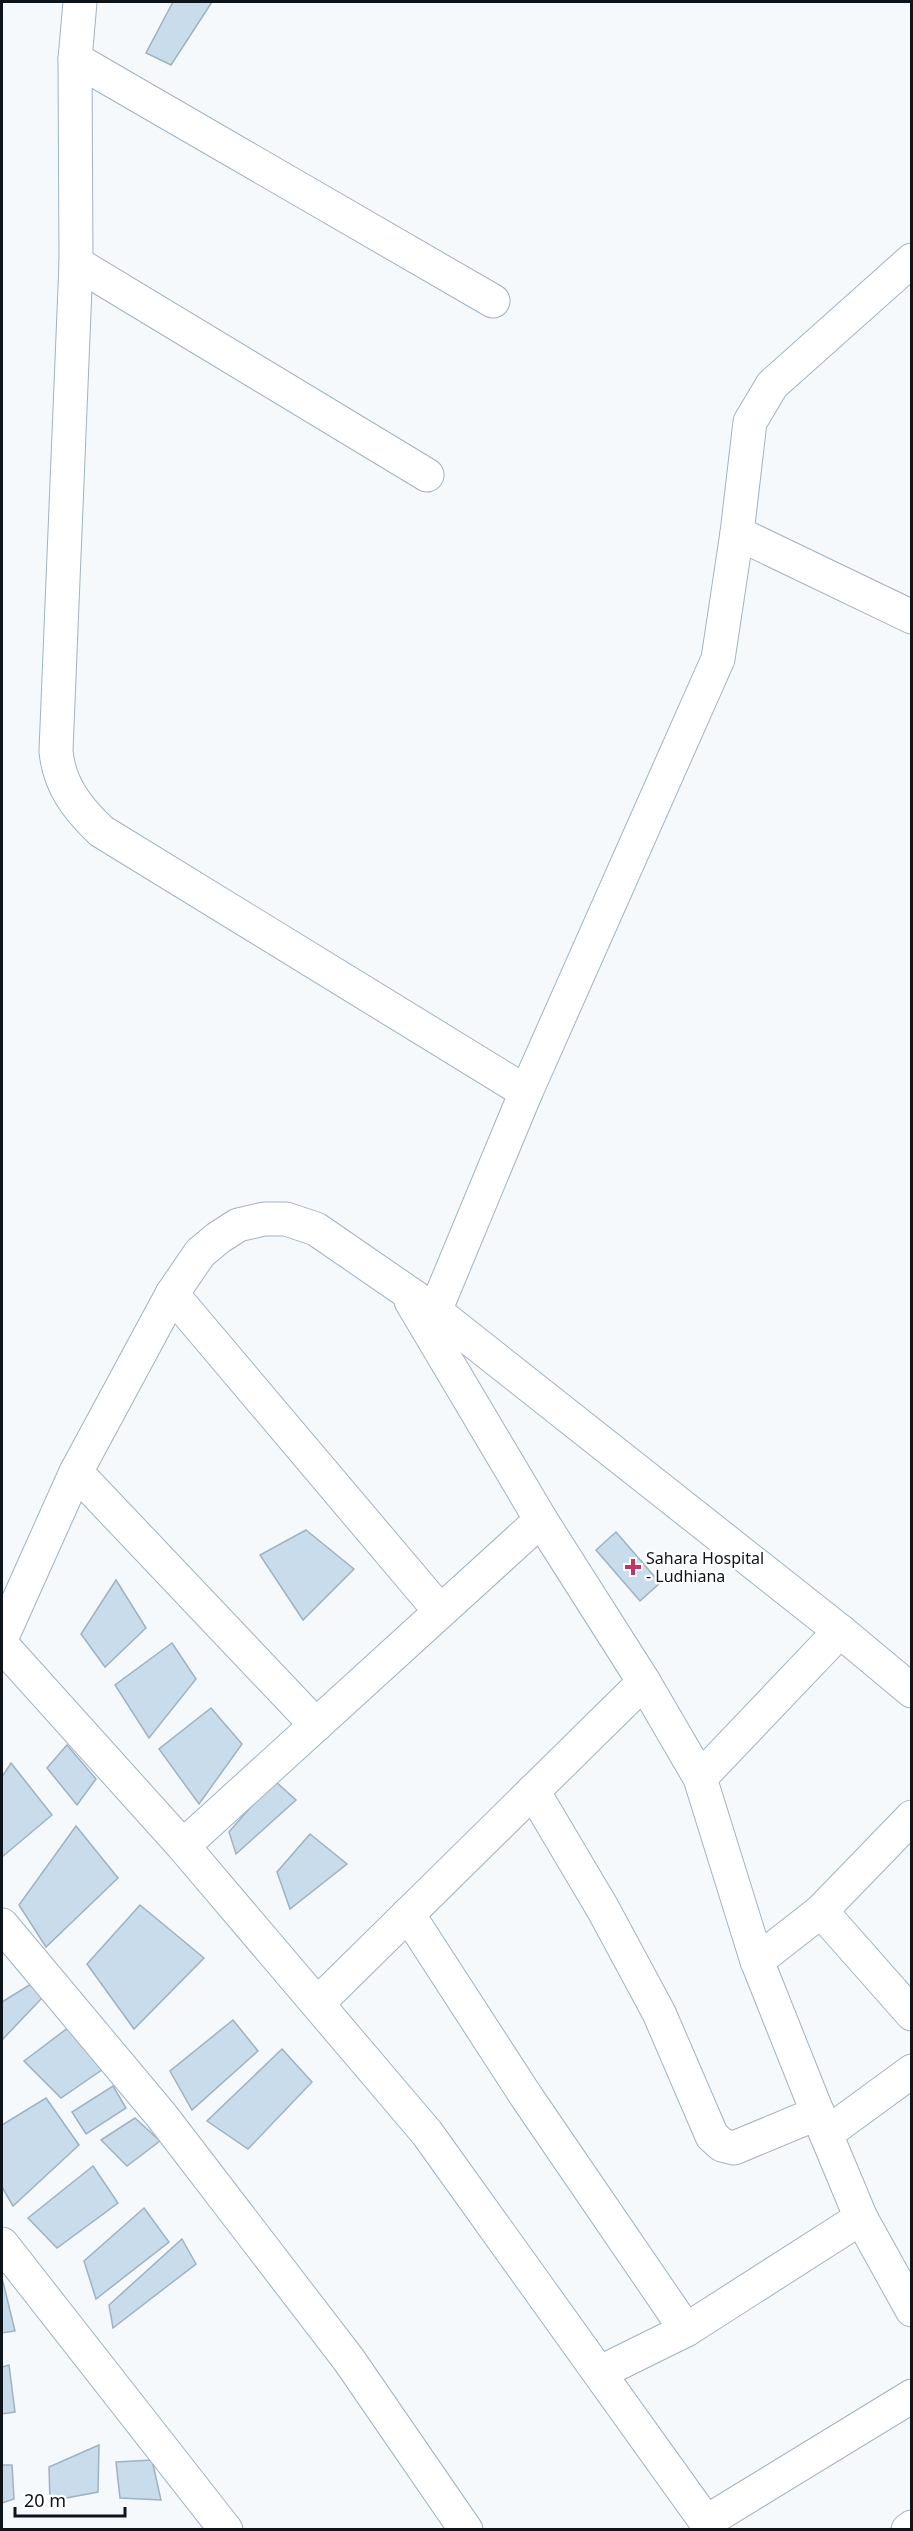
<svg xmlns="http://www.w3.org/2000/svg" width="913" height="2531" font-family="'Noto Sans',sans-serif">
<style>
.building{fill:#c8dcec;stroke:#9fb2c1;stroke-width:1.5}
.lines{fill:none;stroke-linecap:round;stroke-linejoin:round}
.minor-casing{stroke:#a0b3c2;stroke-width:35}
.minor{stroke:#fff;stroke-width:33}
.poi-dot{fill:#c33562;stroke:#fff;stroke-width:2}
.labels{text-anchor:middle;stroke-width:4.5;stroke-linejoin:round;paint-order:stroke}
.poi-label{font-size:16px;fill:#0d141a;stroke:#fff;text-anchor:start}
</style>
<rect width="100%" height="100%" fill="#f5f9fc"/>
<g class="building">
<polygon points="173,2 212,2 171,65 146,53"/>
<polygon points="306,1530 354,1569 303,1620 260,1555"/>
<polygon points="616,1532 660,1583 640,1601 596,1550"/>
<polygon points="116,1580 146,1628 105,1667 81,1634"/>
<polygon points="172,1643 196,1679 149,1738 115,1685"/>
<polygon points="211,1708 242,1744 199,1804 159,1749"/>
<polygon points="67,1745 96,1779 77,1805 47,1768"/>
<polygon points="11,1763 52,1815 2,1857 2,1777"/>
<polygon points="274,1780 296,1800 236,1854 229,1832"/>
<polygon points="76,1826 118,1878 46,1947 19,1905"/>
<polygon points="310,1834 347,1864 290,1909 277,1872"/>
<polygon points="140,1905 204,1958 134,2029 87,1964"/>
<polygon points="31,1984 42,1998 2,2040 2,2002"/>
<polygon points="233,2020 258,2051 192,2110 170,2071"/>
<polygon points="73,2024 106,2067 61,2098 24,2061"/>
<polygon points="282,2049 312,2082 248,2149 207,2121"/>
<polygon points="113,2086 126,2108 86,2134 72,2112"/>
<polygon points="46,2098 79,2145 13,2206 2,2187 2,2125"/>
<polygon points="135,2118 160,2141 127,2166 101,2140"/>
<polygon points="93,2166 118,2203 57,2248 28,2218"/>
<polygon points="144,2208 169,2242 96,2299 84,2261"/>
<polygon points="182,2239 196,2264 113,2328 109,2305"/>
<polygon points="3,2282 15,2331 2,2333 2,2283"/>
<polygon points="9,2365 15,2412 2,2414 2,2367"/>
<polygon points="99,2445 98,2492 50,2501 49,2467"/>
<polygon points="152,2460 161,2500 120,2498 116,2462"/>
<polygon points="2,2465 12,2465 14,2499 2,2503"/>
</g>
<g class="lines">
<defs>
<g id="minor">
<path d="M80,2L75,59L76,263L56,751C59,785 77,808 101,831L526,1092"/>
<polyline points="75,59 493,301"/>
<polyline points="76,263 427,475"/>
<polyline points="737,533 912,617"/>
<polyline points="172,1294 440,1611"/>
<polyline points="411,1301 541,1520 644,1682 700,1778 757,1961 826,2134 861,2218 912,2310"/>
<polyline points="435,1311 526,1092 718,659 737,533 750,422 772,385 912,260"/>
<polyline points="76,1472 316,1725"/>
<polyline points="2,1637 76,1472 172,1294 200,1253 218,1238 238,1225 264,1219 286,1219 316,1229 435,1311 840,1631 912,1691"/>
<polyline points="2,1645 183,1846 427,2133 706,2522 912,2396"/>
<polyline points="700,1778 840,1631"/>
<polyline points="533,1791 603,1909 659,2013 712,2136 722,2145 734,2148 818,2113"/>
<polyline points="183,1846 541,1520"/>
<polyline points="821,1911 912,2014"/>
<polyline points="408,1914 526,2096 686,2330"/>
<polyline points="2,1925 161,2115 349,2360 466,2530"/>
<polyline points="757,1961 821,1911 912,1817"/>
<polyline points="318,2003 644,1682"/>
<polyline points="826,2134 912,2071"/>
<polyline points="2,2244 226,2530"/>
<polyline points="601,2372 686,2330 861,2218"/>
<polyline points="908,2530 912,2527"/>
</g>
</defs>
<use href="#minor" class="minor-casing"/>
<use href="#minor" class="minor"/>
</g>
<path class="poi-dot" d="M630 1558h6v6h6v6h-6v6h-6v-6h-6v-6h6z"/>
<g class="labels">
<g class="poi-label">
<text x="646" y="1564">Sahara Hospital<tspan x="646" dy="18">- Ludhiana</tspan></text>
</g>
</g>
<rect width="913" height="2531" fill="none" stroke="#0d141a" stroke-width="6"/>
<path d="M15 2507v9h110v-9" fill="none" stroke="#0d141a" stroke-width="3"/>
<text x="24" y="2507" font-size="18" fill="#0d141a" stroke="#ffffff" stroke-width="4.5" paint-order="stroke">20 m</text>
</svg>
